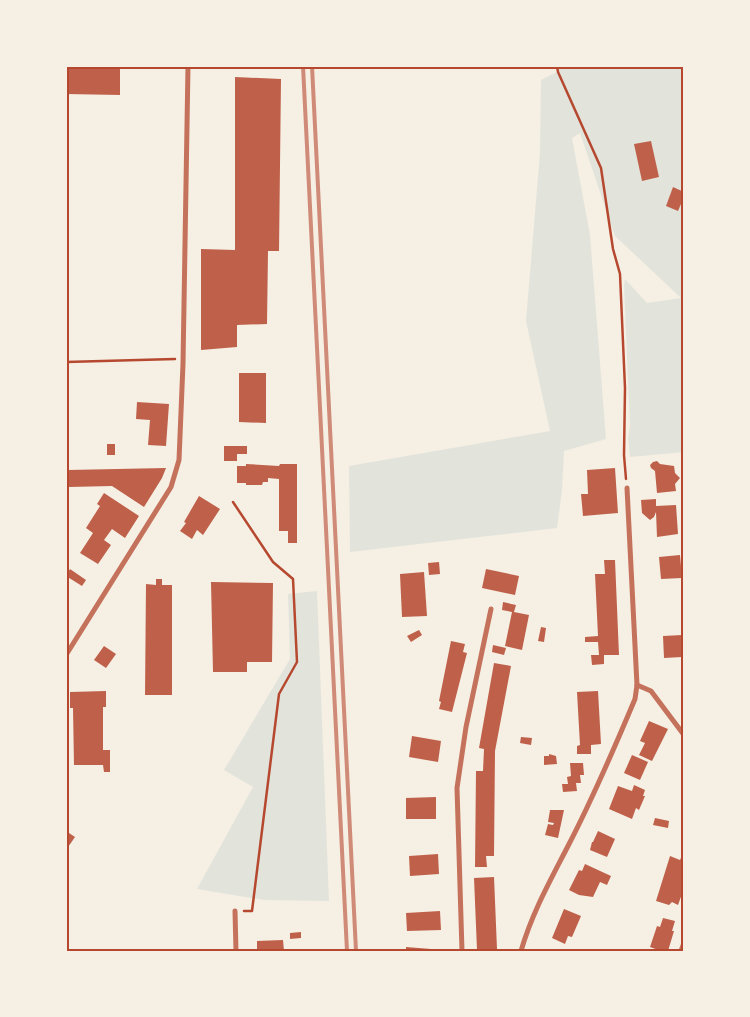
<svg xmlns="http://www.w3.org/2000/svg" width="750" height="1017" font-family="'Libre Baskerville',serif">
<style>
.green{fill:#e2e4dc}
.building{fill:#bf614a}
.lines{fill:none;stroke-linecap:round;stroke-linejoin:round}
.path{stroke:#b5482f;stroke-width:2.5}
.minor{stroke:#c5725c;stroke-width:5}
.rail{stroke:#cf8b77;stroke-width:4}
.neatline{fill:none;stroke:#b5482f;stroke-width:2}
</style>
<rect width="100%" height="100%" fill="#f6efe4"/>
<g class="green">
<polygon points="558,66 684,66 684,452 630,457 628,437 630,426 624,286 625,279 647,303 681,298 615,236 580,133 572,138 590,235 606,439 564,451 562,490 557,528 350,552 349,466 550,431 526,321 540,153 541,80 559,71"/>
<polygon points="317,591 329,901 264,900 197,889 253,787 224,770 290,659 288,594"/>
</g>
<g class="building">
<polygon points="66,66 120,66 120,95 66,94"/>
<polygon points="235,77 281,79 279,251 268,251 267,324 237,325 237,347 201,350 201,249 235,250"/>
<polygon points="651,141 659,177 642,181 634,144"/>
<polygon points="673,187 684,192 684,197 678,211 666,206"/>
<polygon points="239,373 266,373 266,423 239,422"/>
<polygon points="137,402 169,404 166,446 148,445 150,420 136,419"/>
<rect x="107" y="444" width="8" height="11"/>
<polygon points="224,446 247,446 247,454 237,454 237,461 224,461"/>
<polygon points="657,461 660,464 674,466 675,473 680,478 675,484 676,491 657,493 655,471 651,468 650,465 653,462"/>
<polygon points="246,464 279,466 280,464 297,464 297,543 288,543 288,531 279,531 279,479 268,478 268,482 263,482 262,485 246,485 246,483 237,483 237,466 246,466"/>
<polygon points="166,468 162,478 144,507 112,486 69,487 68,470"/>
<polygon points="615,468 618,513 583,516 581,494 588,494 587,470"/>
<polygon points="104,493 139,516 125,538 112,529 104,540 111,545 98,564 80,553 93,533 86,528 100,506 97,504"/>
<polygon points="199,496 220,509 203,535 197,530 192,539 180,531 186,523 184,522"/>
<polygon points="656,499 656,506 676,505 678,534 657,537 656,512 654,517 650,520 642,513 641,500"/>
<polygon points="680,555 682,578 661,579 659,557"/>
<polygon points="604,560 615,560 619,655 604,655 604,664 592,665 591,655 599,655 598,642 585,642 585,637 598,636 595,574 605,574"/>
<polygon points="439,562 440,574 429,575 428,563"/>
<polygon points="70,569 86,580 82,586 66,576"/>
<polygon points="486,569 519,576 515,595 482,588"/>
<polygon points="424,572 427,616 402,617 400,574"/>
<polygon points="156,579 162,579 162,585 172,585 172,695 145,695 146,584 156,585"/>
<polygon points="211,582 273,583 272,662 247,662 247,672 213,672"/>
<polygon points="503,602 516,605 514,612 529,615 522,650 505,646 512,612 502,610"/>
<polygon points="541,627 546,628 544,642 538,641"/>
<polygon points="419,630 422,635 411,642 407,636"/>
<polygon points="682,635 682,657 664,658 663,636"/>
<polygon points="451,641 465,644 463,652 467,653 452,712 439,709 441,702 439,701"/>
<polygon points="493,645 506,648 504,655 492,652"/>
<polygon points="104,646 116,654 106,668 94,660"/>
<polygon points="494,663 511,666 495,751 494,856 486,856 487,867 475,867 476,771 483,771 484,749 479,748"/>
<polygon points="106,691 106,707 103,707 103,750 110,750 110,772 104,772 103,765 74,765 73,708 70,708 70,692"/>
<polygon points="598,691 601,744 591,745 591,754 577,754 577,746 580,745 577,692"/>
<polygon points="649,721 668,729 652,761 639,755 645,743 640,741"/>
<polygon points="412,736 441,741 438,762 409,757"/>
<polygon points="521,737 532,738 531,745 520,743"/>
<polygon points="549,754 556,756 557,764 544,765 544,756 549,756"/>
<polygon points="632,755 648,762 640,780 624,773"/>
<polygon points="570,763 583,763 584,775 580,775 581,783 576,783 577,791 563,792 562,784 568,784 567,777 571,776"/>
<polygon points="634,785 645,790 643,796 645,796 639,810 636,808 632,819 609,809 618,786 632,791"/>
<polygon points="436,797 436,819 406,819 406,798"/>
<polygon points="550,810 564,810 558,838 545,835 548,824 553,825 554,823 548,822"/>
<polygon points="655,818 669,821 668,828 653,825"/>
<polygon points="66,831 75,837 66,850"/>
<polygon points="598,831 615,839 607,857 590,850 592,842 593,842"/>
<polygon points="684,851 684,895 682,894 678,905 672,902 669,905 656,901 670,856 680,860"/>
<polygon points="438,854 439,874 410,876 409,856"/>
<polygon points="585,864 611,876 607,885 600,882 593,897 579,895 569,890 579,870 582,871"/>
<polygon points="494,877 497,949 477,950 474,878"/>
<polygon points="564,909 581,916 572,937 568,936 565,944 552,938"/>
<polygon points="440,911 441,930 407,931 406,913"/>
<polygon points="663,918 675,921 672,931 674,931 668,951 661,951 650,947 657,926 660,927"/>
<polygon points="301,932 301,938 290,939 290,933"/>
<polygon points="283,940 284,951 257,951 257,941"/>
<polygon points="406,947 431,949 431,951 406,951"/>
</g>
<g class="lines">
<g class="path">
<polyline points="557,66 558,72 601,168 613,249 620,274 625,388 624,455 626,479"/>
<polyline points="66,362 175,359"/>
<polyline points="233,502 273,562 293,579 297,662 279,694 252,911 244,911"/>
</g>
<g class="minor">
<polyline points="66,655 171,487 179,460 183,364 188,66"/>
<polyline points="637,685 651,691 684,735"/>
<polyline points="235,911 236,951"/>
<polyline points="462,951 457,788 466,727 491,609"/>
<path d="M521,951C532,913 550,881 568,846C593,798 614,749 635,699L637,685L627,488"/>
<polyline points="681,951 684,943"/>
</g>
<g class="rail">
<polyline points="303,66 347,951"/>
<polyline points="312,66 356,951"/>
</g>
</g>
<rect width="750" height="1017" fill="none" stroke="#f6efe4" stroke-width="135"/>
<rect x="68" y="68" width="614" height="882" class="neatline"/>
</svg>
